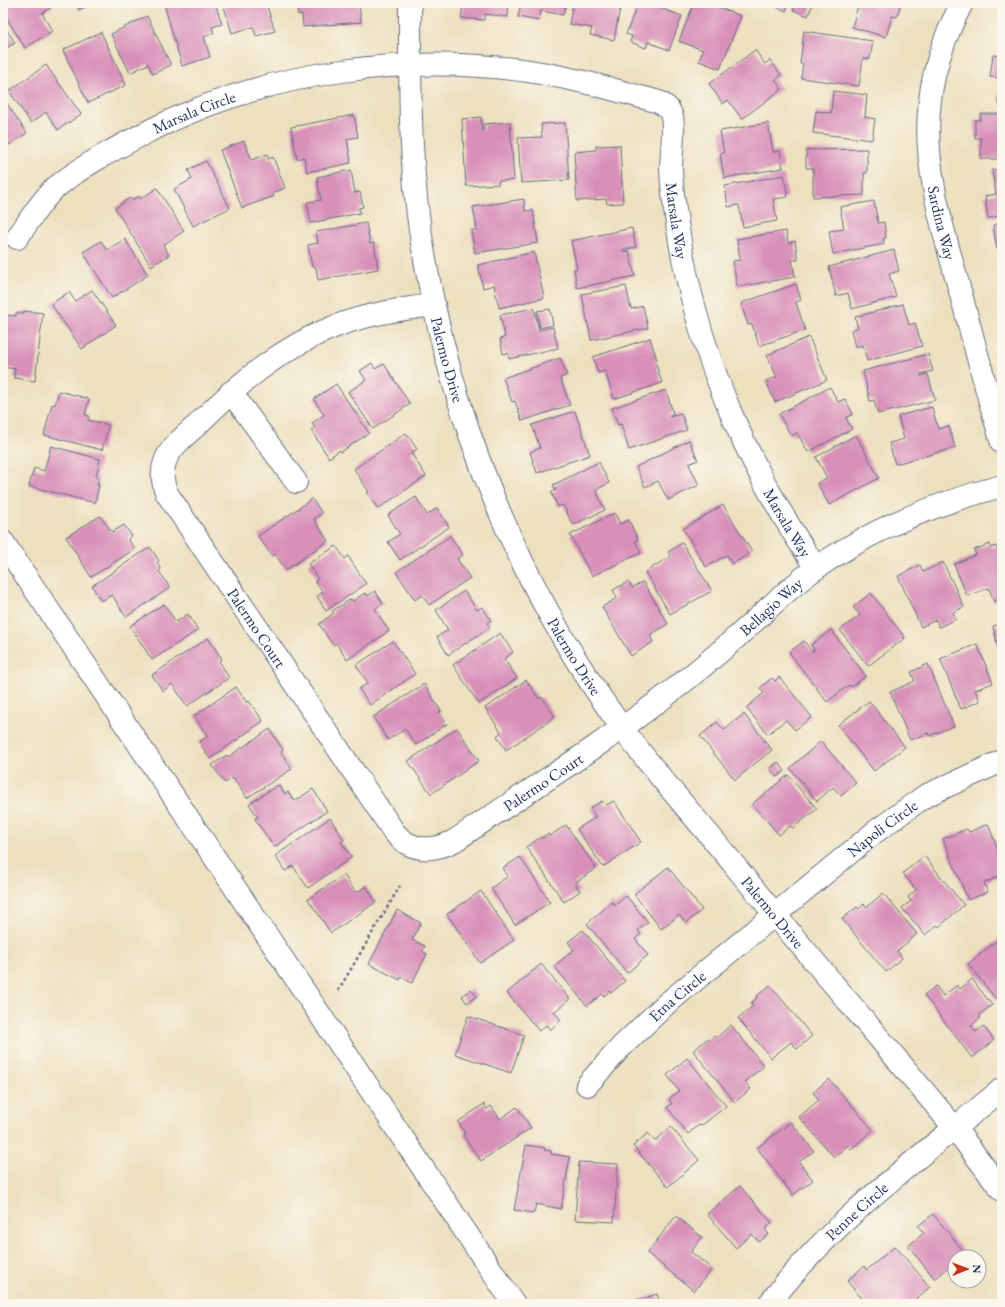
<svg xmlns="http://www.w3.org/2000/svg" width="1005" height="1307" font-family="'EB Garamond',serif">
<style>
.building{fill:#d890b9}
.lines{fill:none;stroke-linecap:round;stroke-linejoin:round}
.minor-casing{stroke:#646d80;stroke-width:24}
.path{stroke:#646d80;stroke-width:2.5;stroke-dasharray:3 3;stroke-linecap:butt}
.minor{stroke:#fff;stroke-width:22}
.labels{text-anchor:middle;stroke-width:3;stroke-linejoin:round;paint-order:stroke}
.street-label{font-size:16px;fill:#1b2f5e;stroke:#fbf7ec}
</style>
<rect width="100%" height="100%" fill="#fbf7ec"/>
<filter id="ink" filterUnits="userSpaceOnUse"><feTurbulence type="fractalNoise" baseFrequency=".025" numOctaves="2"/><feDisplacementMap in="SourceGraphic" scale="8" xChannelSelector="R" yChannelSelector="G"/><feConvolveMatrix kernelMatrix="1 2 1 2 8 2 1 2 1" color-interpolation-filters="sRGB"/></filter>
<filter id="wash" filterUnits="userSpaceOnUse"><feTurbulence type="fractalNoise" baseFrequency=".012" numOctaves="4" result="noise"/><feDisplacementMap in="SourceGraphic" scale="16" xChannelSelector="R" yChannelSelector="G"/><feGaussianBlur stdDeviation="0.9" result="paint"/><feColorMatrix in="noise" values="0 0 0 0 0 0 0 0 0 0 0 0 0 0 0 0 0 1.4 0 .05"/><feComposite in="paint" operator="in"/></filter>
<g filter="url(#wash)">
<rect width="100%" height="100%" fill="#ede0bf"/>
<g id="blocks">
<g class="building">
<polygon points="3,3 52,3 53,6 42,13 52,31 25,48 3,12"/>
<polygon points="76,3 102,3 93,7 92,4 79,10"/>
<polygon points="167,3 215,3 222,24 212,27 214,33 204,37 210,57 182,66 164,4"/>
<polygon points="223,3 266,3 275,31 256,36 253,27 232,33"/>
<polygon points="297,3 359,3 361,22 303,27 302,14 298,15"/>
<polygon points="463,3 509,3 508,17 485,14 484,20 461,18"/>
<polygon points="521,3 566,3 563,15 541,11 539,21 518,17"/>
<polygon points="573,3 621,3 614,40 590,35 592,28 569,24"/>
<polygon points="638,3 662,3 660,8 682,16 669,50 648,42 646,48 630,42 632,36 626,34"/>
<polygon points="694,3 707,3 741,16 720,69 699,61 703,50 679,41"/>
<polygon points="767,3 789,3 786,11"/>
<polygon points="796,3 813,3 808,16 793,10"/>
<polygon points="851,3 901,3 897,17 892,16 886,37 852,27 858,6"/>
<polygon points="147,16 171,65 153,74 148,64 130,73 111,34"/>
<polygon points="3,24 15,43 3,50"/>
<polygon points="804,31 873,41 870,59 863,58 859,86 801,78 803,64 800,64"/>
<polygon points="101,32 126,85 88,103 63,50"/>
<polygon points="755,50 765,64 770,60 781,75 775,80 782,89 742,119 728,100 723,104 709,84"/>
<polygon points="993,55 1002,56 1002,103 998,102 1001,78 990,77"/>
<polygon points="46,65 81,114 58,130 46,112 31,123 9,91"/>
<polygon points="833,91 867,95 865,117 875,119 872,140 813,133 816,111 831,113"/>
<polygon points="3,98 27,133 9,145 7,142 3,145"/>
<polygon points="981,114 1002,114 1002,159 981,159 981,138 975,138 975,120 980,120"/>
<polygon points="354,115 358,137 347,139 351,163 307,172 304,157 297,159 291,127"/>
<polygon points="481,117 482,130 484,130 484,124 510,122 514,180 498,181 499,184 466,186 462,119"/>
<polygon points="565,123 569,180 521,183 518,138 542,137 541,124"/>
<polygon points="768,123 773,152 780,151 783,168 724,178 720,154 724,153 720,131"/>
<polygon points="244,141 252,160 267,154 268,159 273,157 285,188 273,193 274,196 242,208 220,150"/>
<polygon points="620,145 623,203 607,204 606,199 577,201 574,152 596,150 596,146"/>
<polygon points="867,149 867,173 864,173 864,195 813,197 813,168 806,168 806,150"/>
<polygon points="206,161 230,208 193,226 174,189 192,179 188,170"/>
<polygon points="1002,169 1002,216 988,218 985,196 996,194 992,170"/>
<polygon points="351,170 355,193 360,192 363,207 359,208 360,213 311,223 307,202 321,200 317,177"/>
<polygon points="784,175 788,197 773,199 777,221 743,227 739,205 728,207 725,186"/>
<polygon points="157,188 184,231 163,245 169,255 151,266 115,208 130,198 132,200 139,196 140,199"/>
<polygon points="524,199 525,211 533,210 538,243 475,253 471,230 477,230 473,207"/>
<polygon points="874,201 878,223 884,222 886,238 883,239 884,244 833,254 829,231 844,229 840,207"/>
<polygon points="366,223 370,244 374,243 378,269 318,280 316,267 312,267 308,245 318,243 316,232"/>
<polygon points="1002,223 1002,249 997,249 993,225"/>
<polygon points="632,228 636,247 623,250 623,252 629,251 635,276 577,288 574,269 577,268 571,241"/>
<polygon points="786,231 788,243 795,241 798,260 792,260 795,277 737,287 733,261 740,260 737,239"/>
<polygon points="125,239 148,275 112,298 83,252 101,241 107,250"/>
<polygon points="894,250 899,271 889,274 896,297 852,309 848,293 836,296 829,267"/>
<polygon points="534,252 544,298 499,308 494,285 483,288 478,265"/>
<polygon points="796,284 801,300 796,302 805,330 759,346 752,324 748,325 741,303"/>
<polygon points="626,286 631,309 643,306 648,328 591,340 582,294"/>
<polygon points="92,290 116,325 82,349 51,304 69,292 75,301"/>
<polygon points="903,304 909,325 915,323 922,346 867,361 863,345 855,347 851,330 858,328 855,317"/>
<polygon points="534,308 539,330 553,327 558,348 509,359 508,353 503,354 500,339 505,337 500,315"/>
<polygon points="550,309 553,325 540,328 537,311"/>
<polygon points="24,311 43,313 35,381 14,378 15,369 3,367 3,315 16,316 16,313 24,313"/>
<polygon points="809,337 827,380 775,402 766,381 777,377 767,355"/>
<polygon points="650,338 657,360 655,361 662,383 614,399 605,371 598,373 593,357"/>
<polygon points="928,354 933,371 921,374 921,376 928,374 935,400 878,414 874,400 870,401 863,371"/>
<polygon points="560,358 567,375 560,378 570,405 522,421 515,401 512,402 503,378"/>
<polygon points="372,363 375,369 384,364 410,404 373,429 348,392 366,380 360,371"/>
<polygon points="336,384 369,433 341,452 340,450 329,458 311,430 315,428 312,423 324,415 314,399"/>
<polygon points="830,387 838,402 845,399 853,414 846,418 852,429 808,452 797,433 791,436 779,414"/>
<polygon points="666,390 673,413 670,415 670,417 681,413 687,430 629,450 621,424 618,425 612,408"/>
<polygon points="59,391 89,399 85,415 89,416 88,420 109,425 102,450 44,435 52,404 55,405"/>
<polygon points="932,407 938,429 949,426 955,448 895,464 889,443 904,439 898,416"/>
<polygon points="575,411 590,455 537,473 530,452 540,448 532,425"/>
<polygon points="406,433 417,449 411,453 426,476 378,509 367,493 369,492 354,469"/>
<polygon points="856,435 879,478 829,505 817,483 827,478 816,457"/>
<polygon points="689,440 698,460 689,464 699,485 668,500 658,481 645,487 636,467"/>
<polygon points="51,446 100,459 96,477 99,478 97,485 99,485 95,503 29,486 34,468 44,471"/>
<polygon points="599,462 609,483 596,490 605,510 573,525 563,505 558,507 551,492 556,490 553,485"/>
<polygon points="416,497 427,515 437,508 449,527 400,560 388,542 400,534 388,515"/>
<polygon points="312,499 322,513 314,519 328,541 286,570 275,554 272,556 258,536"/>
<polygon points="723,505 752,552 732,564 727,555 706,567 683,529"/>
<polygon points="615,513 620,524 629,520 638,540 635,541 641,553 592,576 570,535"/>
<polygon points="100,516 112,532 124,525 132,536 128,539 135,549 91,577 66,537"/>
<polygon points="450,536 463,555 457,559 470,578 429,605 422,595 415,600 396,572"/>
<polygon points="682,543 712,591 670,614 645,572 671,556 668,552"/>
<polygon points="990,544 991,548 996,546 1002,562 1002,598 994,602 989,588 967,596 954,564 976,555 974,550"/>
<polygon points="336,546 345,559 348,556 366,584 326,611 317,596 323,592 315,581 318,579 308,564"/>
<polygon points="150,547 159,561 157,563 161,569 159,571 170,588 126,617 112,595 101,601 92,586"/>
<polygon points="943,562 964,607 953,612 956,619 939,627 936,620 921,627 898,576 920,565 923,572"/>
<polygon points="628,582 632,588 643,582 668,624 650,635 653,642 631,656 602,607 617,598 613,590"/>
<polygon points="375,591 383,603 375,609 389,631 347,660 336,643 333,645 319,624 334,613 332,611 351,599 353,601 365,593 368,596"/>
<polygon points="464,591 477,610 482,607 491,620 487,623 490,627 448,655 437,637 448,630 436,610"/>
<polygon points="871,593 905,638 868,666 840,630 860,615 853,607"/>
<polygon points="164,604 176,622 188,614 198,630 152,660 130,626"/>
<polygon points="1002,624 1002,660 1001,660 993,626"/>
<polygon points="831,630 866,676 851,687 849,685 827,702 789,652 804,641 812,652 814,650 811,645"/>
<polygon points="500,633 513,652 504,659 517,678 479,704 453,665"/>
<polygon points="208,638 222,659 219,661 229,678 187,706 172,684 163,691 152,675"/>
<polygon points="393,641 415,674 370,705 359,689 368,683 356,665"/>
<polygon points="977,644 993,683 975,690 980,701 961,709 940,659"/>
<polygon points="928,664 954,726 929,736 928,733 910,740 890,692 915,681 911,672"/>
<polygon points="779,677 812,717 795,730 786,720 768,734 746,708 764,693 760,688 772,678 775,681"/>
<polygon points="526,680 539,699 542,697 555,717 506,750 497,736 501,732 485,708"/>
<polygon points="424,684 441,711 439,712 447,724 416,745 405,729 388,740 373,717"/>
<polygon points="236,687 247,703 249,701 263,721 210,759 199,742 208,736 194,716"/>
<polygon points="869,701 905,747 874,771 838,725"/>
<polygon points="744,714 772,750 735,780 700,736 717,722 724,730"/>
<polygon points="457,728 479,761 431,794 408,761"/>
<polygon points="270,729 283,750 281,752 292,769 247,798 233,778 225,783 212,765 227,755 228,757"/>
<polygon points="821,741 856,783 841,796 833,787 817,801 790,768"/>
<polygon points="778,762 785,771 777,777 770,769"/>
<polygon points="788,775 817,809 793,828 790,826 779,835 752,804"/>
<polygon points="278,785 285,794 288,792 295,801 313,789 327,811 274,847 255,819 258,817 249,804"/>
<polygon points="602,801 606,805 614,801 641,842 603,867 577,829 596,817 590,808"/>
<polygon points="330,818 344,840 341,842 352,857 308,888 293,866 285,871 275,856"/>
<polygon points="988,824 1002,859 1002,875 984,883 988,892 968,900 943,839 967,829 969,832"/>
<polygon points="566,825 596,868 575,883 580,891 564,902 526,847 541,837 542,838 548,834 550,836"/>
<polygon points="924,856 964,905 939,927 937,925 925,935 902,908 911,901 908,897 916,890 903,873"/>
<polygon points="520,857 550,902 515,925 491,888 508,876 503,868"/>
<polygon points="668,867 702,910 686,923 679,915 661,929 634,894"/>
<polygon points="344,875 356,893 366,886 376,902 331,933 308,899"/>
<polygon points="481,891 514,940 480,963 447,914"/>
<polygon points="883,893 917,934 897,951 902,958 886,972 842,919 857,907 859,909 864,904 867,907"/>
<polygon points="626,896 648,922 638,930 641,934 635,939 648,955 627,973 587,924 612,902 615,905"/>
<polygon points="397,910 421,923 412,940 425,946 422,951 427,954 412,983 401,977 400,980 369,964"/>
<polygon points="583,930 625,981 611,993 610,991 604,996 602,994 587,1006 554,966 574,950 568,942"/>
<polygon points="1000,938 1002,940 1002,994 996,999 968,964"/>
<polygon points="541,964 570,999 554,1012 561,1020 550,1030 546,1025 539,1031 507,993"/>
<polygon points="972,979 992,1005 979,1015 981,1017 971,1026 976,1032 983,1026 994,1040 972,1058 924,995 936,986 943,996 957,985 960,989"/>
<polygon points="770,985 812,1036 797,1049 791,1042 771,1058 738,1018 753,1006 751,1003 757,998 756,997"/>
<polygon points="471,989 477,996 467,1003 462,996"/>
<polygon points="468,1016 524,1035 511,1073 455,1054"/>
<polygon points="731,1025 764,1066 745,1082 751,1089 735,1102 693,1051 707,1039 709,1040 714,1036 716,1038"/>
<polygon points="687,1058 726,1106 701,1126 699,1125 688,1134 667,1107 672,1104 669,1099 679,1091 667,1075"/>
<polygon points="829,1079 873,1130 851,1149 848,1145 834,1157 799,1117 819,1100 813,1092"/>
<polygon points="484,1104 487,1109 491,1106 500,1119 517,1107 531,1128 481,1161 463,1135 465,1133 458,1122"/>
<polygon points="791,1122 814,1151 799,1162 813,1180 793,1195 757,1148"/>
<polygon points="671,1127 699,1160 668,1187 633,1146 648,1133 655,1141"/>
<polygon points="526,1145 545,1148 544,1150 551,1151 551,1154 570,1157 561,1209 536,1204 534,1213 514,1210"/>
<polygon points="579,1162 618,1164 614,1222 575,1220"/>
<polygon points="740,1186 772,1223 765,1229 769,1234 759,1242 752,1234 736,1248 707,1214"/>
<polygon points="933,1214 965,1253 961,1257 955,1257 955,1262 935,1279 908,1246 924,1233 918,1226"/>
<polygon points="676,1216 702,1237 691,1252 712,1269 694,1291 647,1253"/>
<polygon points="895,1246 930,1287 910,1304 867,1304 847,1281 864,1266 867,1270"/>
<polygon points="657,1294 660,1304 626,1304"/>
</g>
</g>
</g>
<g filter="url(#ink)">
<use href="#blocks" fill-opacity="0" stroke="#646d80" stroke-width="1"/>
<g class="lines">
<defs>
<g id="minor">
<path id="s1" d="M410,3C410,80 409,160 421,236C442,371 487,505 555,624C574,658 599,696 622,728C657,776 698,820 735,866C806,953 880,1038 952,1125C969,1146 985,1169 1002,1190"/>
<path id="s2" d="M962,3C906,108 930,184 960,291C974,342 987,393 1002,443"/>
<path id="s3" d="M17,238C27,224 42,199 55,188C83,165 118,147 151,130C266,72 401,53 529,71C573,78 616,90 659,102C666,106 670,109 672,117C675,131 671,154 671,169C672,196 677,225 682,253C704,369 751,471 816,568"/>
<path id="s4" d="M434,305C401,309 367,314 336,326C281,347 237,385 196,426C186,435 173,445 167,457C161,469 162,481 166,492L394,832C410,852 432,852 454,841C527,792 602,745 672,691C695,673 718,654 740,634C765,612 788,588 815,569C871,529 937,503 1002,486"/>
<polyline points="231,392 296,482"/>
<polyline points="3,542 514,1304"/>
<path id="s5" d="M587,1085L621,1047L665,1005L875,832L925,796L1002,761"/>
<path id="s6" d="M769,1304C833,1219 921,1157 1002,1089"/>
</g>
</defs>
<use href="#minor" class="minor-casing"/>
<polyline class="path" points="338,991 400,886"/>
<use href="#minor" class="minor"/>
</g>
</g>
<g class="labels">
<g class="street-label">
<text dy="6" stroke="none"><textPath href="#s3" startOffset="222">Marsala Circle</textPath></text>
<text dy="6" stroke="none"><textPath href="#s3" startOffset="822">Marsala Way</textPath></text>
<text dy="6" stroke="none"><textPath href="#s2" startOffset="227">Sardina Way</textPath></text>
<text dy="6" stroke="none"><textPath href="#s1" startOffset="360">Palermo Drive</textPath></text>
<text dy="6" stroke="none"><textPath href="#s3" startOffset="1146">Marsala Way</textPath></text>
<text dy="6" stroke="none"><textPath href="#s4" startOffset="1223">Bellagio Way</textPath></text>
<text dy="6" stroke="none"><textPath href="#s4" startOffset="516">Palermo Court</textPath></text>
<text dy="6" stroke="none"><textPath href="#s1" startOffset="684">Palermo Drive</textPath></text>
<text dy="6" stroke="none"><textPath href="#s4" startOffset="935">Palermo Court</textPath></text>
<text dy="6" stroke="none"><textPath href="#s5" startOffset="392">Napoli Circle</textPath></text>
<text dy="6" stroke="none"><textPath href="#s1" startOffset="1008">Palermo Drive</textPath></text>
<text dy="6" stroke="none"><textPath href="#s5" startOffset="127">Etna Circle</textPath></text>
<text dy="6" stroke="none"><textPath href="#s6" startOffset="128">Penne Circle</textPath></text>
</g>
</g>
<rect width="1005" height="1307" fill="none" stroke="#fbf7ec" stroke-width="16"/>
<g transform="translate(967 1269) rotate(89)"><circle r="19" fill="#fbf7ec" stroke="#a1a7b3"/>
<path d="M0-3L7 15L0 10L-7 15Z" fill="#c8321e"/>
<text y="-6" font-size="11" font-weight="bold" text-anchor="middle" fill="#1b2f5e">N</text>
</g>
</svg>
